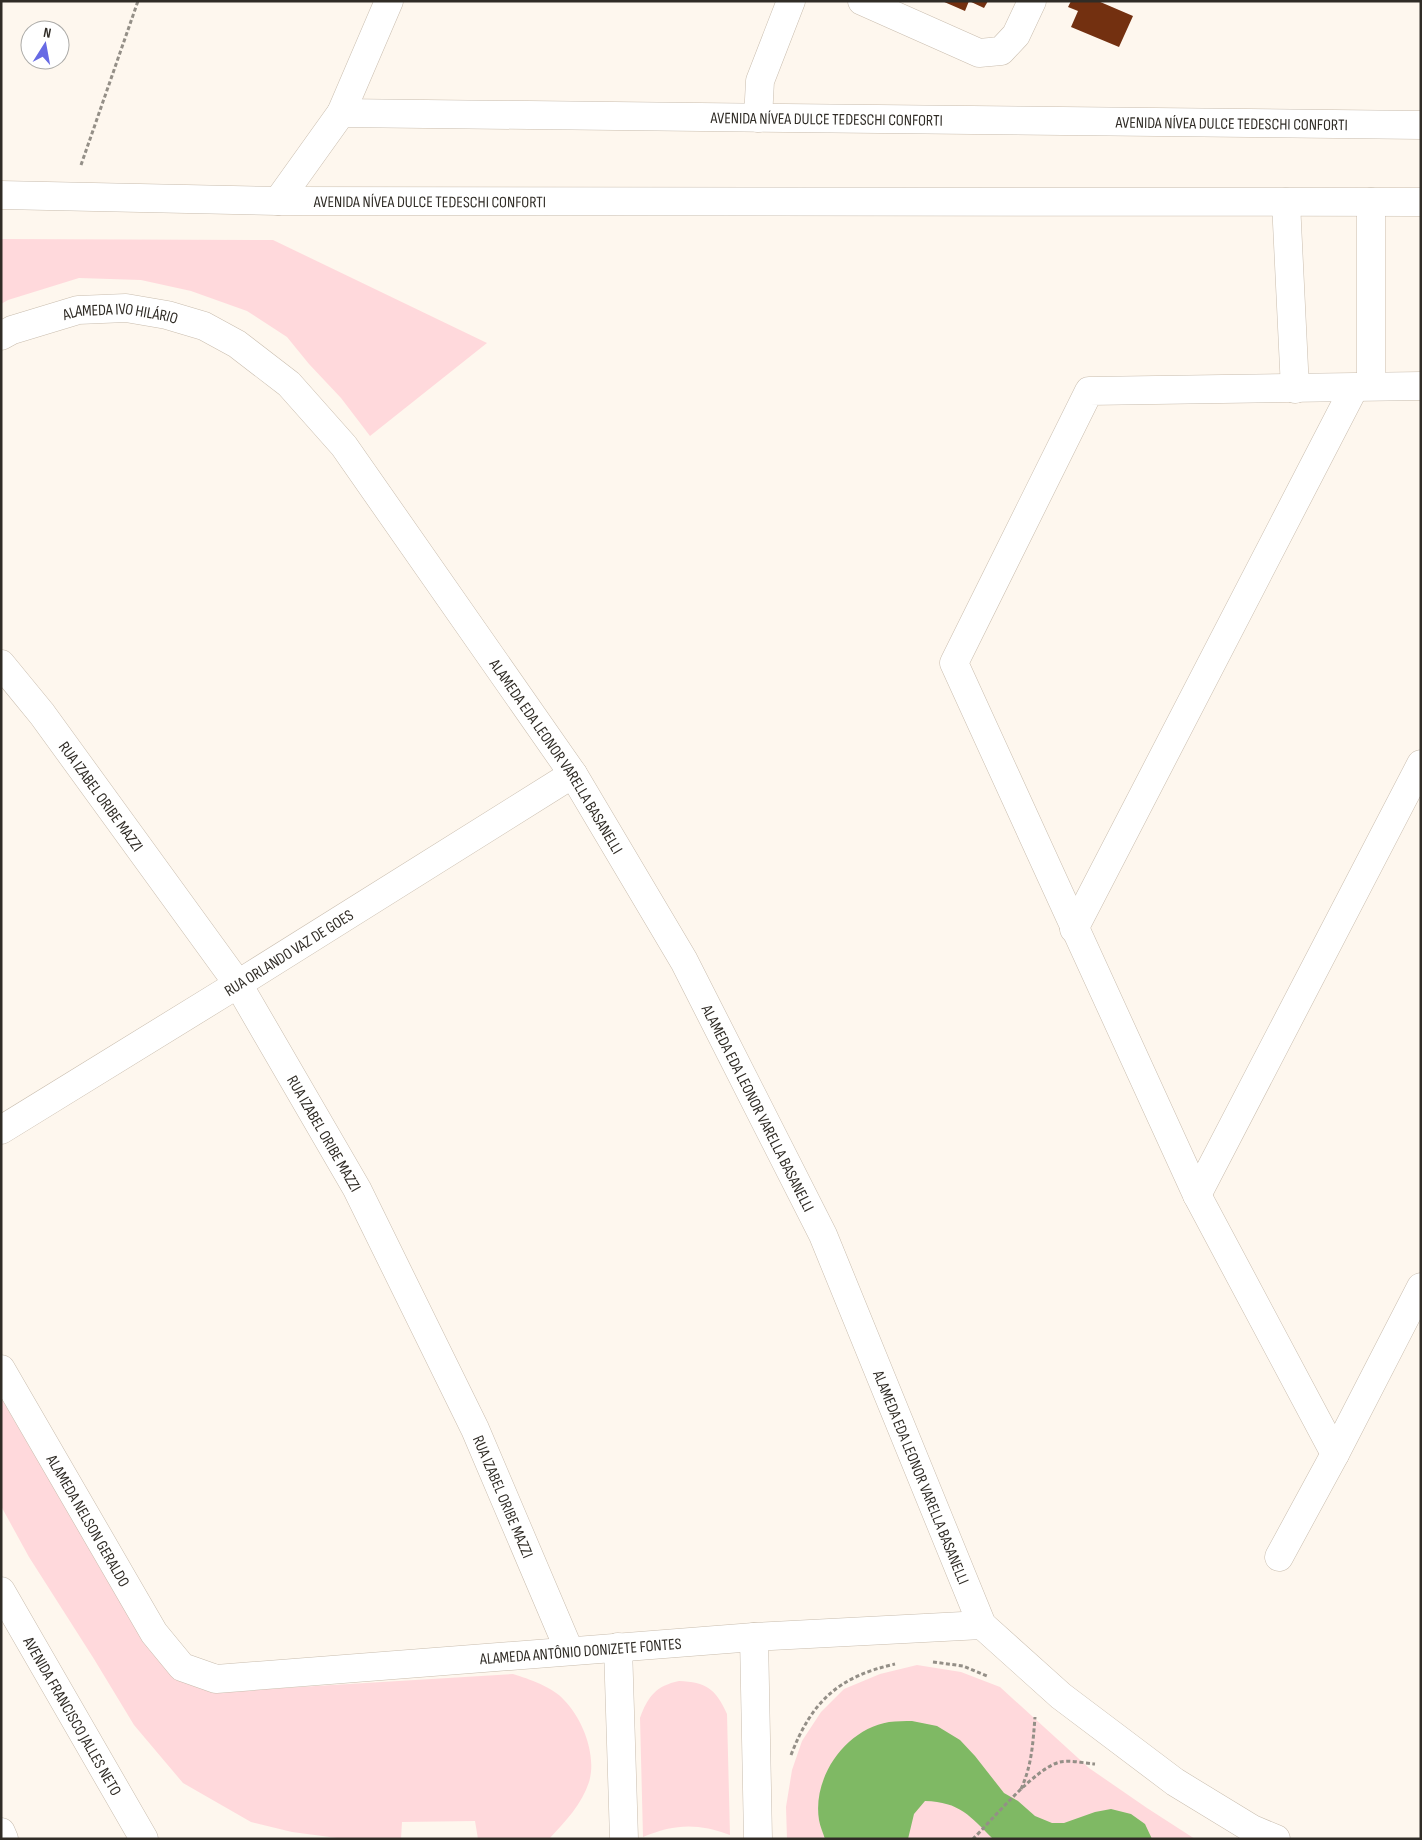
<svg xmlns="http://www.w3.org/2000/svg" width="1422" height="1840" font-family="'Sofia Sans Condensed',sans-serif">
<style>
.green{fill:#ffd9dc}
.water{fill:#7fb964}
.building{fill:#733010}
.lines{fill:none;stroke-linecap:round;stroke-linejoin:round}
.street-casing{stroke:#c9bdae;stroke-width:29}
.secondary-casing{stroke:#c9bdae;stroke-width:29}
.path{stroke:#948f87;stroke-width:3;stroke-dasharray:4 2.5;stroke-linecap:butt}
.street{stroke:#fff;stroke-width:28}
.secondary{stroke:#fff;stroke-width:28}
.labels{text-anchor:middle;stroke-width:5;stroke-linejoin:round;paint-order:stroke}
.street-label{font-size:16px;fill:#302c26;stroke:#fff}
</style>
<rect width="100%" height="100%" fill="#fef7ee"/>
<g class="green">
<polygon points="1,239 273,240 487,343 370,436 341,398 309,364 287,337 247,311 191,291 141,280 79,278 8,300 1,304"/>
<path d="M1,1398L144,1641L217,1692L513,1674C529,1679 553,1687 564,1700C583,1719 597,1756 589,1782C582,1804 565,1822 549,1839H478L475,1821L402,1822L401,1839H345L292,1832L251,1822L183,1783L134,1725L94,1659L29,1557L1,1506Z"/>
<polygon points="917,1665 961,1672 1000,1687 1089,1768 1147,1808 1195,1839 787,1839 786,1807 792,1770 802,1741 821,1712 844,1689 880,1674"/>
<path d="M679,1681C706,1682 716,1689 727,1714L730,1835C697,1823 675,1824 643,1837L640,1718C648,1696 656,1686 679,1681Z"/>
</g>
<path class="water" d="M912,1721L937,1726L960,1740L975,1756L1004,1793L1018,1801L1035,1816L1052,1823H1064L1095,1812L1111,1809L1131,1814L1145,1824L1152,1839H993C970,1816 960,1802 925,1801L914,1814L908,1839H825C823,1833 820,1826 819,1820C812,1777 846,1729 889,1722C897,1721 905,1721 912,1721Z"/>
<g class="building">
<polygon points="942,1 969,1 965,11"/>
<polygon points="969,1 988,1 984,8"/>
<polygon points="1071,1 1098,1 1133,16 1119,47 1071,27 1078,11 1068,7"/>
</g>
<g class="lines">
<defs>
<g id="street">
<polyline points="862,1 979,53 1001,51 1016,35 1032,1"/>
<polyline points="341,113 389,1"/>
<polyline points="758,118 760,81 791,1"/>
<polyline points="1286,202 1295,389"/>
<path id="s1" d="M1,336L12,330L78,310L126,308L167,315L204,326L237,344L289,384L344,446L573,774L684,961L823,1235L982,1625L1061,1696L1175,1782L1252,1829L1276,1839"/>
<polyline points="1371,386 1371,202"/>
<path id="s2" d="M1,664L42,714L238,984L357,1189L475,1429L569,1650"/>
<polyline points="1074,929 1354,388"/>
<path id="s3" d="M1,1130L238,984L573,774"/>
<polyline points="1197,1195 1421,764"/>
<path id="s4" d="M1,1369L154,1633L182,1667L216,1679L754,1637L982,1625"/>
<polyline points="1335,1454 1197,1195 954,663 1089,391 1421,386"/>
<polyline points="1279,1557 1335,1454 1421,1287"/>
<polyline points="754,1637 758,1839"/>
<polyline points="618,1647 624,1839"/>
</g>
<g id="secondary">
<path id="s5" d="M1,195L278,201L1421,202"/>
<path id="s6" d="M278,201L341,113L1421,125"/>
<path id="s7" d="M1,1591L144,1839"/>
<polyline points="1,1832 4,1839"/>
</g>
</defs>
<use href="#street" class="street-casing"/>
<use href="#secondary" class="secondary-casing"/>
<g class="path">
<polyline points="81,165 138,1"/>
<polyline points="933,1662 963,1666 987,1676"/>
<path d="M791,1755C812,1701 838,1677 895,1664"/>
<path d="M1021,1789C1032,1765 1033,1742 1035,1717"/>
<path d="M973,1839C992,1820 1035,1768 1060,1762C1070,1760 1084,1763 1095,1764"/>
</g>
<use href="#street" class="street"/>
<use href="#secondary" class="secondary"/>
</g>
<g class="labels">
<g class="street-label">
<text dy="6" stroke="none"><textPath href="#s6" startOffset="594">AVENIDA NÍVEA DULCE TEDESCHI CONFORTI</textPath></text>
<text dy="6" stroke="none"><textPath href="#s6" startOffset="999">AVENIDA NÍVEA DULCE TEDESCHI CONFORTI</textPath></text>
<text dy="6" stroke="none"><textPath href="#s5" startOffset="429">AVENIDA NÍVEA DULCE TEDESCHI CONFORTI</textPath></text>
<text dy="6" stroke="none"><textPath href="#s1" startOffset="124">ALAMEDA IVO HILÁRIO</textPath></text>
<text dy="6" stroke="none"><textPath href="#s1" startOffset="772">ALAMEDA EDA LEONOR VARELLA BASANELLI</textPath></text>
<text dy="6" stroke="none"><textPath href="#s2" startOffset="166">RUA IZABEL ORIBE MAZZI</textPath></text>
<text dy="6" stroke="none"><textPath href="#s3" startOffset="338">RUA ORLANDO VAZ DE GOES</textPath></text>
<text dy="6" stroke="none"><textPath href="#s1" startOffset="1178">ALAMEDA EDA LEONOR VARELLA BASANELLI</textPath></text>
<text dy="6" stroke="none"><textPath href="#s2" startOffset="571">RUA IZABEL ORIBE MAZZI</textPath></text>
<text dy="6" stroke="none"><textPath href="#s1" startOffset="1582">ALAMEDA EDA LEONOR VARELLA BASANELLI</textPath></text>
<text dy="6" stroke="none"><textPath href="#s2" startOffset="976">RUA IZABEL ORIBE MAZZI</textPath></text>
<text dy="6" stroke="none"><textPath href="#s4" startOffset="175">ALAMEDA NELSON GERALDO</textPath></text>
<text dy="6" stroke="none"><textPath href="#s4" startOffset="751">ALAMEDA ANTÔNIO DONIZETE FONTES</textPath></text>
<text dy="6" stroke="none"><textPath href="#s7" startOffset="144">AVENIDA FRANCISCO JALLES NETO</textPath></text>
</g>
</g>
<rect width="1422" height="1840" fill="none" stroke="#302c26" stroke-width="5"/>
<g transform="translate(45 45) rotate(11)"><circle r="24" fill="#ffffff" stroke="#acaba8"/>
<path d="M0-4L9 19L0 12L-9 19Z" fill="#676ae4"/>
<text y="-8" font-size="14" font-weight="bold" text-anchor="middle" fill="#302c26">N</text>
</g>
</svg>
